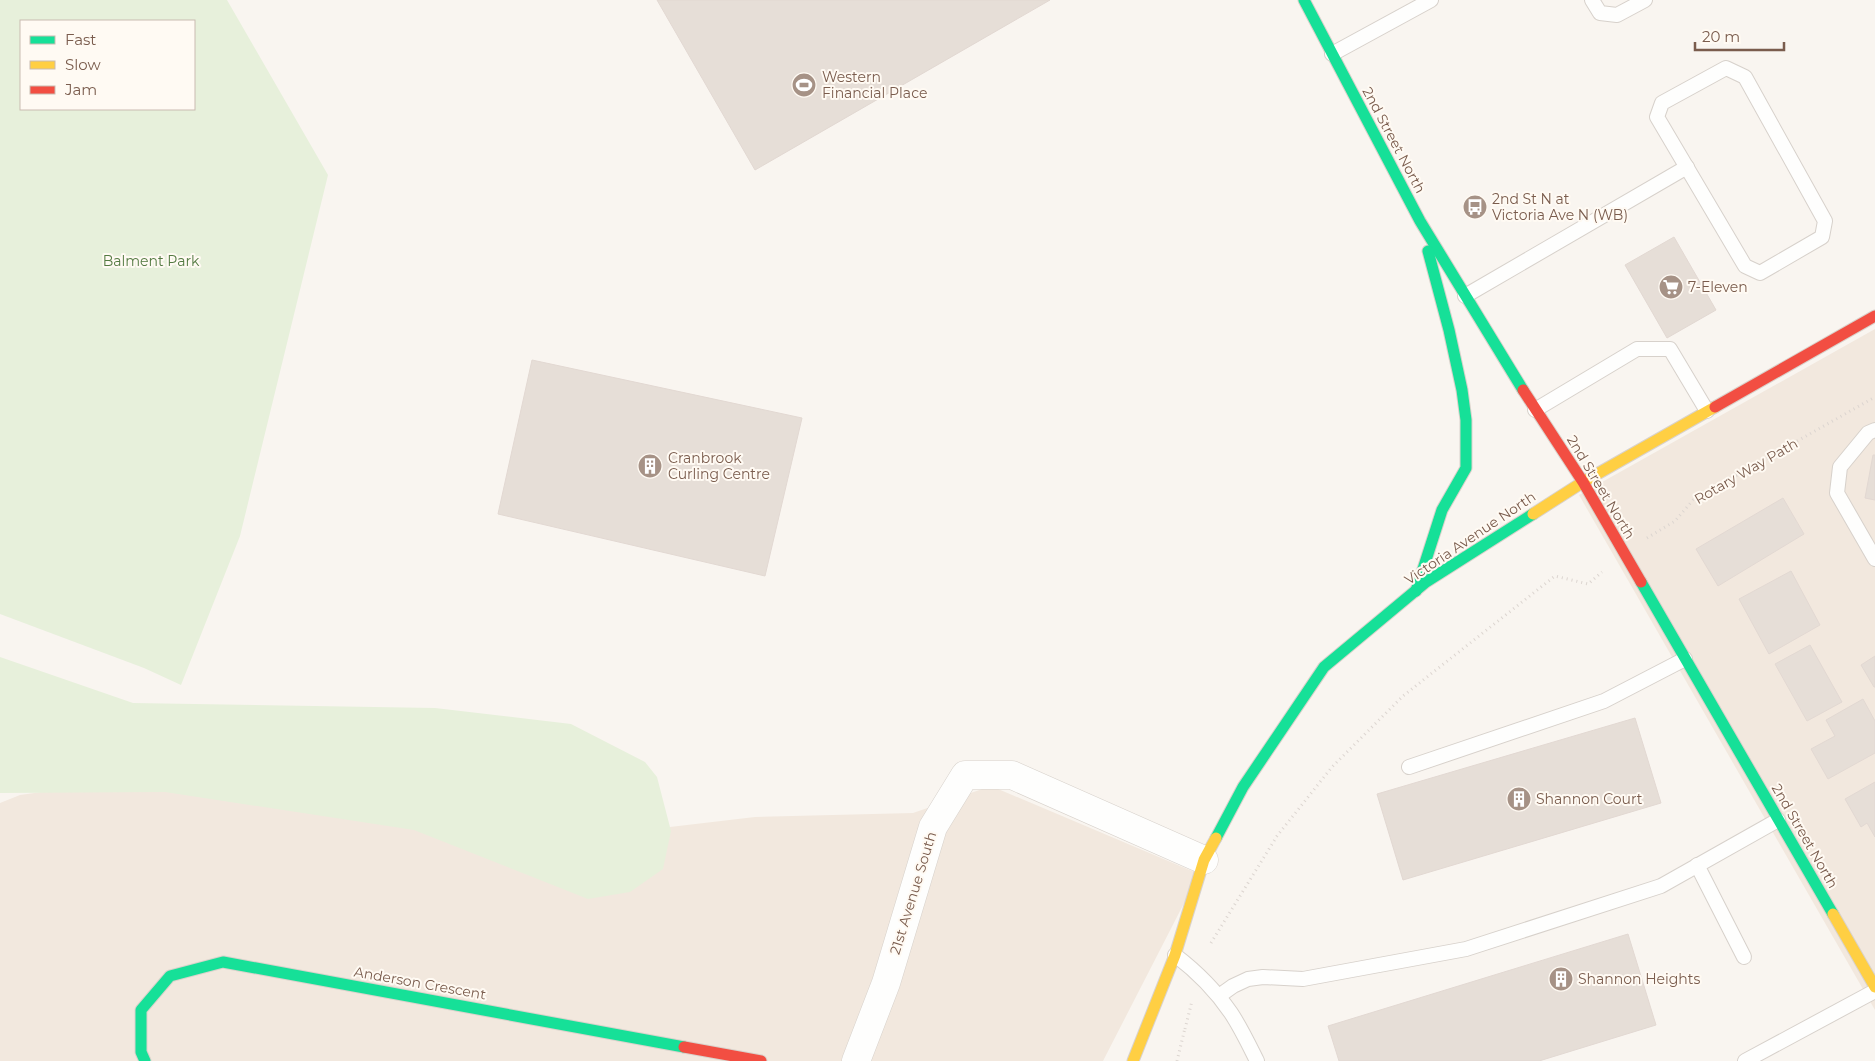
<svg xmlns="http://www.w3.org/2000/svg" width="1875" height="1061" font-family="Montserrat,sans-serif">
<style>
.residential{fill:#f2e8de}
.green{fill:#e7f0db;fill-rule:evenodd}
.building{fill:#e6ded7;stroke:#e2d8d2}
.lines{fill:none;stroke-linecap:round;stroke-linejoin:round}
.lane-casing{stroke:#d7d1cb;stroke-width:16}
.street-casing{stroke:#d7d1cb;stroke-width:29}
.fast-casing{stroke:#d9d2cb;stroke-width:13}
.slow-casing{stroke:#d9d2cb;stroke-width:13}
.jam-casing{stroke:#d9d2cb;stroke-width:13}
.path{stroke:#dcd5d0;stroke-width:3;stroke-dasharray:1 4;stroke-linecap:butt}
.lane{stroke:#fefefd;stroke-width:14}
.street{stroke:#fefefd;stroke-width:28}
.fast{stroke:#16e098;stroke-width:11}
.slow{stroke:#ffcf43;stroke-width:11}
.jam{stroke:#f24e42;stroke-width:11}
.labels{text-anchor:middle;stroke-width:4;stroke-linejoin:round;paint-order:stroke}
.poi-label{font-size:14px;fill:#7a5c4d;stroke:#fffaf3;text-anchor:start}
.street-label{font-size:14px;fill:#7a5c4d;stroke:#fffaf3}
.park-label{font-size:14px;fill:#537a41;stroke:#fffaf3}
</style>
<rect width="100%" height="100%" fill="#f9f5f0"/>
<g class="residential">
<polygon points="1875,329 1875,1010 1579,495"/>
<polygon points="148,777 636,831 755,817 913,813 991,786 1199,874 1103,1061 0,1061 0,803 20,795"/>
</g>
<g class="green">
<path d="M0,0H227L328,175L240,536L181,685L144,668L0,614ZM194,21V109H21V21Z"/>
<polygon points="0,657 133,703 435,708 571,724 645,762 657,777 671,831 663,869 630,892 588,899 414,830 165,792 0,793"/>
</g>
<g class="building">
<polygon points="657,0 1050,0 755,170"/>
<polygon points="1674,237 1716,310 1667,338 1625,265"/>
<polygon points="532,360 802,418 765,576 498,514"/>
<polygon points="1873,455 1875,455 1875,500 1865,498"/>
<polygon points="1783,498 1804,534 1718,586 1696,549"/>
<polygon points="1791,571 1820,625 1769,654 1739,599"/>
<polygon points="1810,645 1842,702 1807,721 1775,664"/>
<polygon points="1875,656 1875,687 1874,687 1861,665"/>
<polygon points="1863,699 1875,721 1875,753 1828,779 1811,749 1835,736 1826,720"/>
<polygon points="1635,718 1661,803 1403,880 1377,794"/>
<polygon points="1875,782 1875,837 1867,823 1861,827 1845,799"/>
<polygon points="1628,934 1656,1025 1539,1061 1339,1061 1328,1026"/>
</g>
<g class="lines">
<defs>
<g id="lane">
<polyline points="1592,0 1600,13 1617,15 1645,0"/>
<polyline points="1332,54 1431,0"/>
<polygon points="1726,68 1745,77 1825,221 1822,237 1760,273 1745,266 1657,117 1662,103"/>
<polyline points="1465,296 1687,167"/>
<polyline points="1535,410 1637,349 1670,349 1707,411"/>
<polyline points="1875,430 1868,433 1840,467 1837,493 1875,559"/>
<polyline points="1409,767 1604,701 1685,659"/>
<polyline points="1697,865 1744,957"/>
<path d="M1175,955C1196,971 1216,991 1231,1013C1241,1028 1249,1045 1257,1061"/>
<polyline points="1219,996 1233,986 1248,979 1263,977 1303,979 1466,949 1661,886 1778,820"/>
<polyline points="1745,1061 1875,991"/>
</g>
<polyline id="street" points="856,1061 886,983 933,827 965,775 1012,775 1204,860"/>
<g id="fast">
<polyline points="1304,0 1420,221 1523,390"/>
<polyline points="1641,582 1833,914"/>
<polyline points="1416,591 1442,510 1466,468 1466,420 1462,390 1449,330 1428,251"/>
<polyline points="1216,838 1243,787 1324,667 1426,582 1533,514"/>
<polyline points="145,1061 141,1052 141,1010 170,976 223,962 684,1047"/>
</g>
<g id="slow">
<polyline points="1533,514 1583,482 1715,407"/>
<polyline points="1833,914 1875,987"/>
<polyline points="1133,1061 1175,955 1204,860 1216,838"/>
</g>
<g id="jam">
<polyline points="1523,390 1583,482 1641,582"/>
<polyline points="1715,407 1875,316"/>
<polyline points="684,1047 761,1061"/>
</g>
</defs>
<use href="#lane" class="lane-casing"/>
<use href="#street" class="street-casing"/>
<use href="#fast" class="fast-casing"/>
<use href="#slow" class="slow-casing"/>
<use href="#jam" class="jam-casing"/>
<g class="path">
<polyline points="1647,538 1675,521 1693,500 1875,397"/>
<polyline points="1211,943 1277,836 1332,767 1403,696 1555,576 1588,584 1602,572"/>
<polyline points="1185,1029 1192,1001"/>
<polyline points="1177,1061 1185,1028"/>
</g>
<use href="#lane" class="lane"/>
<use href="#street" class="street"/>
<use href="#fast" class="fast"/>
<use href="#slow" class="slow"/>
<use href="#jam" class="jam"/>
</g>
<defs>
<symbol id="stadium-disc" viewBox="-11 -11 22 22"><circle r="9.5" fill="#a69286" stroke="#fffaf3"/><path d="M0-5a6.5 5 0 1 0 0 10a6.5 5 0 1 0 0-10ZM-3.5-1.8h7v3.6h-7Z" fill="#fff"/></symbol>
<symbol id="bus-disc" viewBox="-11 -11 22 22"><circle r="9.5" fill="#a69286" stroke="#fffaf3"/><path d="M-5-6H5V4H4V6H2V4H-2V6H-4V4H-5ZM-3.5-4V0h7V-4ZM-3.5 1.2v1.5H-2V1.2ZM2 1.2v1.5H3.5V1.2Z" fill="#fff"/></symbol>
<symbol id="supermarket-disc" viewBox="-11 -11 22 22"><circle r="9.5" fill="#a69286" stroke="#fffaf3"/><path d="M-6-5.5h2.5l.6 2H6L4.5 2H-2.5L-4.4-4H-6ZM-1.5 3.2a1.3 1.3 0 1 0 .1 0ZM3 3.2a1.3 1.3 0 1 0 .1 0Z" fill="#fff"/></symbol>
<symbol id="building-disc" viewBox="-11 -11 22 22"><circle r="9.5" fill="#a69286" stroke="#fffaf3"/><path d="M-4-6H4V6H1V3H-1V6H-4ZM-2.5-4.3h1.7v1.8h-1.7ZM.8-4.3h1.7v1.8H.8ZM-2.5-1h1.7V.8h-1.7ZM.8-1h1.7V.8H.8Z" fill="#fff"/></symbol>
</defs>
<g fill-rule="evenodd">
<use href="#stadium-disc" x="790" y="71" width="28" height="28"/>
<use href="#bus-disc" x="1461" y="193" width="28" height="28"/>
<use href="#supermarket-disc" x="1657" y="273" width="28" height="28"/>
<use href="#building-disc" x="636" y="452" width="28" height="28"/>
<use href="#building-disc" x="1505" y="785" width="28" height="28"/>
<use href="#building-disc" x="1547" y="965" width="28" height="28"/>
</g>
<g class="labels">
<g class="poi-label">
<text x="822" y="82">Western<tspan x="822" dy="16">Financial Place</tspan></text>
<text x="1492" y="204">2nd St N at<tspan x="1492" dy="16">Victoria Ave N (WB)</tspan></text>
<text x="1688" y="292">7-Eleven</text>
<text x="668" y="463">Cranbrook<tspan x="668" dy="16">Curling Centre</tspan></text>
<text x="1536" y="804">Shannon Court</text>
<text x="1578" y="984">Shannon Heights</text>
</g>
<g class="street-label">
<text transform="translate(1394 140) rotate(62)" y="5">2nd Street North</text>
<text transform="translate(1746 471) rotate(-30)" y="5">Rotary Way Path</text>
<text transform="translate(1601 487) rotate(59)" y="5">2nd Street North</text>
<text transform="translate(1470 538) rotate(-34)" y="5">Victoria Avenue North</text>
<text transform="translate(1805 836) rotate(60)" y="5">2nd Street North</text>
<text transform="translate(913 893) rotate(-73)" y="5">21st Avenue South</text>
<text transform="translate(420 983) rotate(10)" y="5">Anderson Crescent</text>
</g>
<g class="park-label">
<text x="151" y="266">Balment Park</text>
</g>
</g>
<rect x="20" y="20" width="175" height="90" fill="#fffaf3" stroke="#cabbb1"/>
<rect x="30" y="36" width="25" height="8" fill="#16e098" stroke="#cabbb1"/>
<text x="65" y="45" font-size="15" fill="#7a5c4d">Fast</text>
<rect x="30" y="61" width="25" height="8" fill="#ffcf43" stroke="#cabbb1"/>
<text x="65" y="70" font-size="15" fill="#7a5c4d">Slow</text>
<rect x="30" y="86" width="25" height="8" fill="#f24e42" stroke="#cabbb1"/>
<text x="65" y="95" font-size="15" fill="#7a5c4d">Jam</text>
<path d="M1695 42v8h89v-8" fill="none" stroke="#7a5c4d" stroke-width="2.5"/>
<text x="1702" y="42" font-size="15" fill="#7a5c4d" stroke="#fffaf3" stroke-width="4" paint-order="stroke">20 m</text>
</svg>
